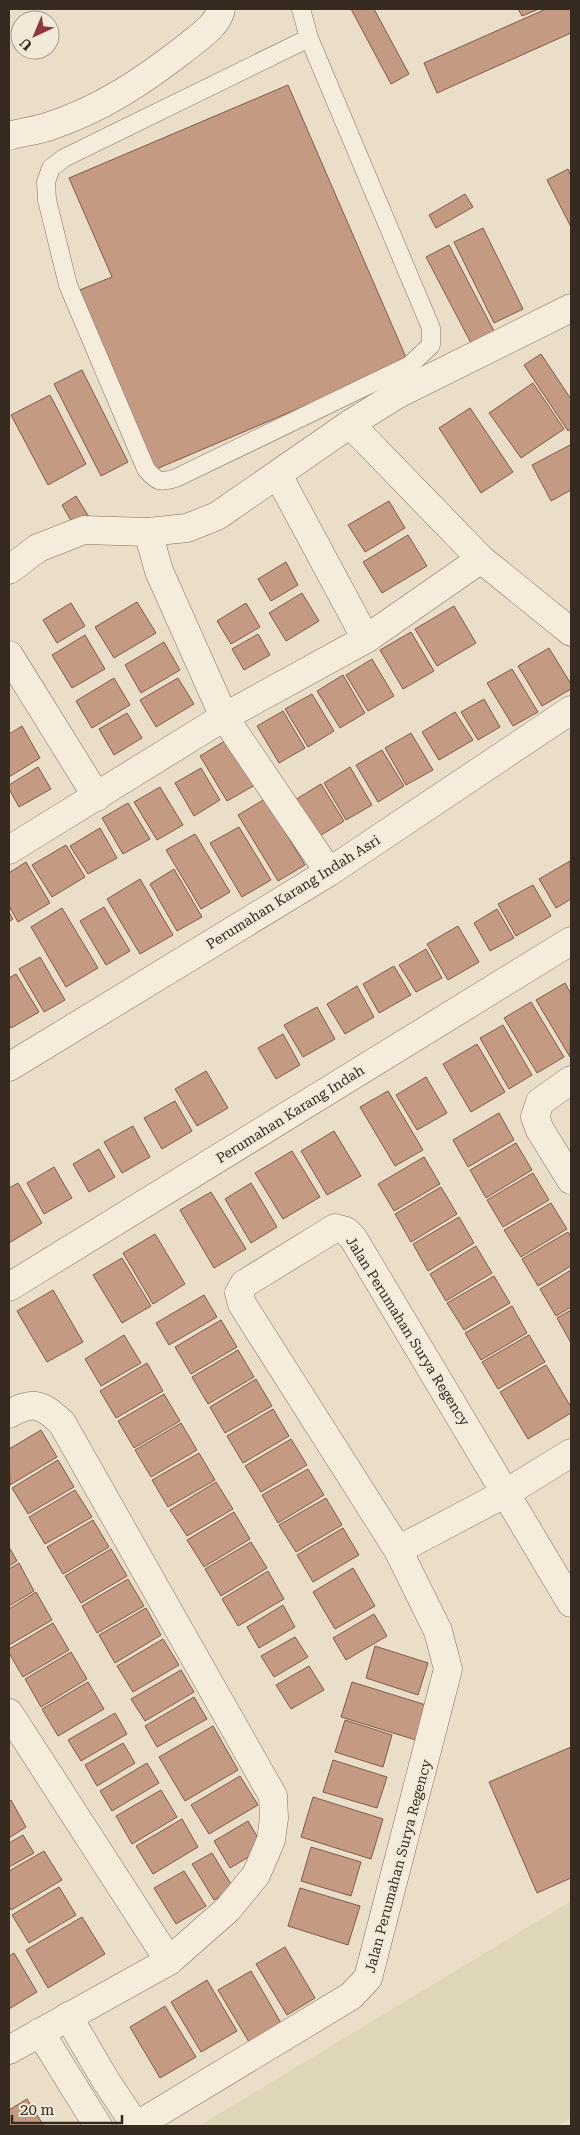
<svg xmlns="http://www.w3.org/2000/svg" width="580" height="2135" font-family="'Roboto Serif',serif">
<style>
.farmland{fill:#dfd6b7}
.building{fill:#c49a83;stroke:#815b48}
.lines{fill:none;stroke-linecap:round;stroke-linejoin:round}
.lane-casing{stroke:#847160;stroke-width:19}
.street-casing{stroke:#847160;stroke-width:29}
.lane{stroke:#f5ecdc;stroke-width:18}
.street{stroke:#f5ecdc;stroke-width:28}
.labels{text-anchor:middle;stroke-width:4.5;stroke-linejoin:round;paint-order:stroke}
.street-label{font-size:14px;fill:#362a21;stroke:#f2e9d8}
</style>
<rect width="100%" height="100%" fill="#eadec9"/>
<polygon class="farmland" points="571,1901 571,2118 557,2126 199,2126"/>
<g class="building">
<polygon points="351,9 374,9 409,74 391,84"/>
<polygon points="518,9 539,9 522,16"/>
<polygon points="546,9 571,9 571,33 437,93 424,63"/>
<polygon points="288,85 408,362 154,470 77,291 112,277 69,178"/>
<polygon points="568,169 571,176 571,227 547,180"/>
<polygon points="465,194 473,207 436,228 429,215"/>
<polygon points="483,228 523,309 494,323 454,242"/>
<polygon points="449,245 495,333 472,345 426,257"/>
<polygon points="541,354 571,399 571,429 568,431 524,365"/>
<polygon points="82,370 128,462 101,476 54,384"/>
<polygon points="533,383 564,429 521,458 489,413"/>
<polygon points="50,395 86,464 48,485 11,415"/>
<polygon points="470,408 513,472 481,493 439,428"/>
<polygon points="570,445 571,448 571,490 551,501 532,465"/>
<polygon points="76,496 89,517 74,526 62,505"/>
<polygon points="389,501 405,528 365,552 348,525"/>
<polygon points="408,535 427,566 382,593 363,562"/>
<polygon points="286,562 298,585 271,601 258,579"/>
<polygon points="302,593 319,621 286,641 269,613"/>
<polygon points="137,602 156,633 114,658 95,627"/>
<polygon points="71,603 85,626 57,643 43,620"/>
<polygon points="246,603 260,627 231,644 217,621"/>
<polygon points="454,606 476,643 437,666 415,629"/>
<polygon points="411,632 434,671 403,689 380,650"/>
<polygon points="258,634 270,655 244,670 232,649"/>
<polygon points="85,635 105,669 72,688 52,655"/>
<polygon points="164,642 180,670 141,693 125,665"/>
<polygon points="549,648 571,684 571,689 542,706 518,666"/>
<polygon points="372,659 394,696 368,711 346,675"/>
<polygon points="512,669 538,712 513,726 487,683"/>
<polygon points="343,675 365,713 340,728 317,691"/>
<polygon points="114,678 130,705 92,728 76,701"/>
<polygon points="178,678 194,704 156,727 140,700"/>
<polygon points="312,694 334,731 308,747 285,709"/>
<polygon points="484,699 500,727 478,740 461,712"/>
<polygon points="283,711 305,748 279,763 257,726"/>
<polygon points="455,712 473,740 439,760 422,732"/>
<polygon points="127,713 142,738 114,755 99,729"/>
<polygon points="22,726 40,758 9,777 9,734"/>
<polygon points="411,733 433,770 406,785 385,748"/>
<polygon points="228,739 255,785 227,801 200,756"/>
<polygon points="382,750 404,786 378,802 356,765"/>
<polygon points="38,767 51,789 19,807 9,789 9,785"/>
<polygon points="350,767 372,805 346,820 324,783"/>
<polygon points="201,768 220,800 194,816 175,783"/>
<polygon points="321,784 344,821 318,837 295,800"/>
<polygon points="160,787 183,825 157,840 134,802"/>
<polygon points="265,799 305,865 278,881 238,815"/>
<polygon points="128,803 150,839 123,854 102,818"/>
<polygon points="239,827 271,880 242,897 210,843"/>
<polygon points="100,828 117,858 88,874 70,846"/>
<polygon points="195,834 230,892 201,909 166,850"/>
<polygon points="66,845 85,877 52,897 32,865"/>
<polygon points="570,861 571,899 556,908 539,879"/>
<polygon points="26,862 50,903 18,922 9,906 9,873"/>
<polygon points="174,869 202,917 177,931 150,884"/>
<polygon points="140,879 173,935 140,954 107,899"/>
<polygon points="533,885 551,916 516,936 498,904"/>
<polygon points="104,907 130,951 106,965 80,921"/>
<polygon points="62,908 98,968 66,987 31,927"/>
<polygon points="497,909 514,938 490,951 474,923"/>
<polygon points="9,912 13,919 9,922"/>
<polygon points="458,926 479,962 448,980 427,944"/>
<polygon points="426,949 442,978 416,992 399,965"/>
<polygon points="40,957 65,1000 44,1012 19,969"/>
<polygon points="394,966 411,995 379,1013 363,984"/>
<polygon points="16,974 39,1012 11,1028 9,1024 9,978"/>
<polygon points="565,983 571,994 570,1057 536,1000"/>
<polygon points="357,986 374,1017 345,1034 327,1004"/>
<polygon points="531,1002 564,1057 537,1073 504,1018"/>
<polygon points="317,1007 335,1039 303,1057 284,1025"/>
<polygon points="503,1025 532,1075 509,1089 480,1038"/>
<polygon points="283,1034 300,1065 276,1079 258,1048"/>
<polygon points="477,1044 505,1092 471,1112 443,1064"/>
<polygon points="206,1071 228,1108 197,1126 175,1089"/>
<polygon points="426,1077 447,1113 417,1130 396,1095"/>
<polygon points="388,1091 423,1150 395,1166 360,1107"/>
<polygon points="175,1101 192,1131 162,1149 144,1118"/>
<polygon points="499,1113 514,1140 468,1167 453,1140"/>
<polygon points="133,1126 150,1157 122,1173 104,1142"/>
<polygon points="334,1131 361,1176 327,1195 301,1151"/>
<polygon points="516,1143 532,1170 486,1198 470,1170"/>
<polygon points="99,1149 115,1177 89,1192 73,1164"/>
<polygon points="292,1151 320,1197 283,1219 255,1173"/>
<polygon points="424,1157 440,1184 394,1211 378,1184"/>
<polygon points="54,1167 72,1198 44,1214 27,1183"/>
<polygon points="533,1173 549,1200 503,1227 487,1200"/>
<polygon points="18,1183 42,1223 9,1243 9,1188"/>
<polygon points="251,1183 277,1227 251,1243 225,1199"/>
<polygon points="441,1187 457,1214 411,1242 395,1214"/>
<polygon points="211,1192 246,1249 214,1268 180,1210"/>
<polygon points="551,1203 567,1229 521,1257 504,1230"/>
<polygon points="459,1217 474,1243 428,1271 413,1244"/>
<polygon points="568,1232 571,1237 571,1266 538,1286 522,1259"/>
<polygon points="155,1234 185,1284 153,1304 123,1253"/>
<polygon points="476,1246 492,1273 446,1301 430,1274"/>
<polygon points="122,1258 151,1306 122,1323 93,1275"/>
<polygon points="571,1270 571,1307 556,1316 540,1289"/>
<polygon points="494,1276 510,1303 464,1330 447,1303"/>
<polygon points="53,1290 83,1342 47,1362 17,1311"/>
<polygon points="204,1295 217,1317 169,1345 156,1323"/>
<polygon points="512,1306 527,1333 481,1360 465,1333"/>
<polygon points="571,1310 571,1343 557,1318"/>
<polygon points="221,1320 237,1347 191,1374 175,1347"/>
<polygon points="124,1335 141,1363 101,1386 85,1359"/>
<polygon points="529,1335 545,1362 498,1389 482,1362"/>
<polygon points="238,1350 254,1377 208,1404 192,1377"/>
<polygon points="147,1363 163,1391 116,1418 100,1391"/>
<polygon points="546,1365 571,1407 571,1413 528,1439 500,1392"/>
<polygon points="256,1379 272,1406 225,1433 210,1407"/>
<polygon points="164,1394 180,1421 134,1448 118,1421"/>
<polygon points="273,1409 289,1436 243,1463 227,1436"/>
<polygon points="181,1423 197,1450 151,1477 135,1450"/>
<polygon points="41,1430 57,1457 10,1485 9,1449"/>
<polygon points="291,1439 307,1465 261,1492 245,1466"/>
<polygon points="199,1453 215,1480 168,1507 152,1480"/>
<polygon points="58,1460 74,1487 28,1514 12,1488"/>
<polygon points="308,1469 324,1495 278,1523 262,1495"/>
<polygon points="216,1482 233,1509 187,1536 170,1510"/>
<polygon points="75,1490 92,1517 45,1544 29,1517"/>
<polygon points="326,1498 342,1525 296,1552 279,1525"/>
<polygon points="234,1512 250,1539 204,1567 187,1540"/>
<polygon points="93,1520 109,1547 63,1574 47,1547"/>
<polygon points="343,1528 359,1555 313,1582 297,1555"/>
<polygon points="251,1542 267,1568 221,1596 205,1569"/>
<polygon points="9,1547 17,1561 9,1566"/>
<polygon points="111,1549 127,1576 81,1603 65,1576"/>
<polygon points="19,1563 34,1591 9,1606 9,1569"/>
<polygon points="353,1568 375,1606 335,1629 313,1592"/>
<polygon points="268,1571 284,1599 238,1626 222,1599"/>
<polygon points="128,1579 144,1606 97,1633 82,1606"/>
<polygon points="36,1592 52,1620 9,1645 9,1609"/>
<polygon points="283,1605 295,1627 259,1648 247,1627"/>
<polygon points="146,1608 161,1635 115,1663 99,1635"/>
<polygon points="374,1614 387,1636 346,1660 333,1638"/>
<polygon points="53,1623 69,1650 23,1677 9,1653 9,1649"/>
<polygon points="295,1637 308,1657 274,1677 261,1656"/>
<polygon points="163,1639 179,1665 133,1692 117,1666"/>
<polygon points="375,1646 428,1663 418,1695 366,1678"/>
<polygon points="71,1652 87,1679 41,1707 25,1679"/>
<polygon points="309,1666 324,1690 291,1709 276,1685"/>
<polygon points="181,1670 194,1692 145,1721 131,1699"/>
<polygon points="88,1682 104,1709 58,1736 42,1709"/>
<polygon points="352,1682 426,1705 416,1740 341,1717"/>
<polygon points="194,1697 207,1719 157,1747 145,1726"/>
<polygon points="115,1713 127,1734 81,1761 68,1740"/>
<polygon points="345,1720 392,1735 383,1767 335,1752"/>
<polygon points="213,1726 238,1770 185,1801 159,1757"/>
<polygon points="123,1743 135,1763 97,1786 85,1765"/>
<polygon points="571,1747 571,1878 537,1893 489,1782"/>
<polygon points="333,1760 387,1777 377,1808 323,1792"/>
<polygon points="147,1763 159,1783 112,1811 100,1791"/>
<polygon points="240,1776 258,1805 209,1834 191,1805"/>
<polygon points="161,1790 177,1817 132,1844 116,1816"/>
<polygon points="313,1797 383,1819 371,1859 301,1837"/>
<polygon points="11,1800 26,1827 9,1838 9,1802"/>
<polygon points="182,1819 198,1847 153,1874 136,1846"/>
<polygon points="248,1821 264,1848 230,1868 214,1841"/>
<polygon points="23,1835 34,1853 9,1867 9,1843"/>
<polygon points="311,1847 361,1862 351,1896 301,1881"/>
<polygon points="44,1851 62,1880 11,1910 9,1906 9,1871"/>
<polygon points="212,1853 234,1889 214,1900 192,1864"/>
<polygon points="184,1871 206,1906 176,1924 154,1888"/>
<polygon points="59,1887 76,1915 29,1943 12,1915"/>
<polygon points="300,1888 360,1906 348,1945 288,1926"/>
<polygon points="82,1917 105,1954 48,1988 26,1950"/>
<polygon points="285,1947 315,1998 287,2015 256,1964"/>
<polygon points="14,1953 37,1992 9,2009 9,1956"/>
<polygon points="251,1971 281,2023 249,2042 218,1990"/>
<polygon points="207,1980 237,2031 201,2052 171,2002"/>
<polygon points="165,2006 196,2057 160,2078 130,2027"/>
<polygon points="27,2099 44,2126 9,2126 9,2110"/>
</g>
<g class="lines">
<defs>
<path id="lane" d="M301,9L309,38L431,328V345L410,365L176,478C160,483 157,482 146,469L68,285L47,200L46,182L51,168L64,158L309,38"/>
<g id="street">
<path d="M9,136C22,132 36,131 50,126C101,109 140,83 183,50C196,39 217,27 221,9"/>
<polyline points="350,424 481,559 571,632"/>
<polyline points="278,475 366,639"/>
<polyline points="148,532 159,571 224,717 329,872"/>
<polyline points="9,570 38,548 84,530 148,532 187,528 217,516 350,424 398,394 571,308"/>
<polyline points="9,655 97,797"/>
<polyline points="9,850 224,717 366,639 481,559"/>
<polyline points="9,1067 329,872 571,710"/>
<polyline points="571,1080 540,1102 535,1117 540,1130 571,1180"/>
<polyline points="9,1287 571,941"/>
<path d="M9,1414C33,1400 42,1404 62,1423L273,1796L274,1818L271,1840L256,1875L228,1909L169,1961L9,2050"/>
<polyline points="398,1550 506,1493 571,1453"/>
<polyline points="9,1713 169,1961"/>
<polyline points="68,2016 106,2081 136,2126"/>
<polyline points="40,2032 98,2126"/>
<polyline points="136,2126 351,1996 368,1978 448,1669 438,1631 398,1550 242,1304 239,1293 244,1284 335,1228 346,1231 353,1238 571,1603"/>
</g>
</defs>
<use href="#lane" class="lane-casing"/>
<use href="#street" class="street-casing"/>
<use href="#lane" class="lane"/>
<use href="#street" class="street"/>
</g>
<g class="labels">
<g class="street-label">
<text transform="translate(293 892) rotate(-32)" y="5">Perumahan Karang Indah Asri</text>
<text transform="translate(290 1114) rotate(-32)" y="5">Perumahan Karang Indah</text>
<text transform="translate(408 1331) rotate(58)" y="5">Jalan Perumahan Surya Regency</text>
<text transform="translate(398 1866) rotate(-75)" y="5">Jalan Perumahan Surya Regency</text>
</g>
</g>
<rect width="580" height="2135" fill="none" stroke="#362a21" stroke-width="20"/>
<g transform="translate(35 35) rotate(224)"><circle r="24" fill="#f2e9d8" stroke="#a79d8f"/>
<path d="M0-4L9 19L0 12L-9 19Z" fill="#8d363c"/>
<text y="-8" font-size="14" font-weight="bold" text-anchor="middle" fill="#362a21">U</text>
</g>
<path d="M12 2115v8h110v-8" fill="none" stroke="#362a21" stroke-width="2.5"/>
<text x="20" y="2115" font-size="15" fill="#362a21" stroke="#f2e9d8" stroke-width="4" paint-order="stroke">20 m</text>
</svg>
